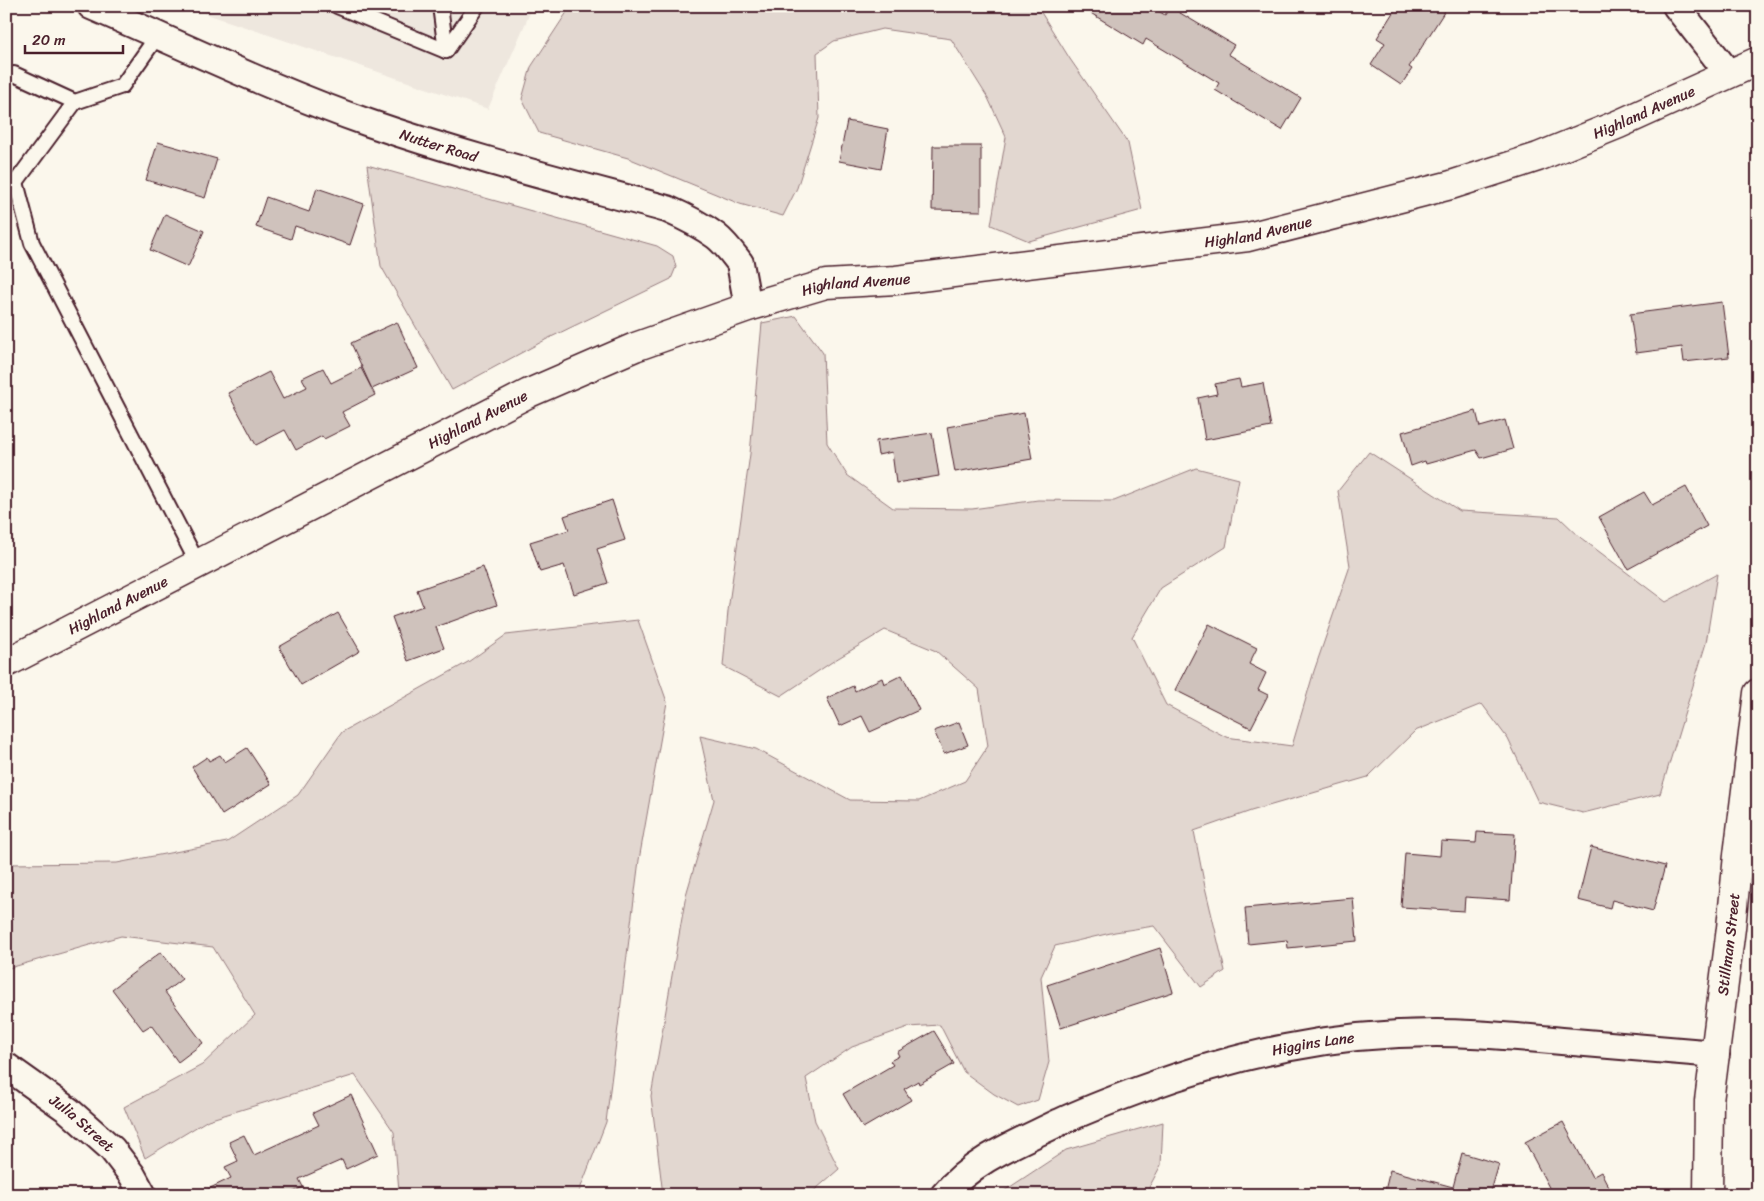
<svg xmlns="http://www.w3.org/2000/svg" width="1764" height="1201" font-family="Sriracha,sans-serif">
<style>
.built{fill:#eee7de}
.green{fill:#e2d7d0;stroke:#967b7e}
.building{fill:#cfc2bc;stroke:#4a1f2b}
.lines{fill:none;stroke-linecap:round;stroke-linejoin:round}
.service-casing{stroke:#4a1f2b;stroke-width:18}
.minor-casing{stroke:#4a1f2b;stroke-width:30}
.tertiary-casing{stroke:#4a1f2b;stroke-width:31}
.service{stroke:#fbf7ec;stroke-width:14}
.minor{stroke:#fbf7ec;stroke-width:26}
.tertiary{stroke:#fbf7ec;stroke-width:28}
.labels{text-anchor:middle;stroke-width:4.5;stroke-linejoin:round;paint-order:stroke}
.street-label{font-size:15px;fill:#4a1f2b;stroke:#fbf7ec}
</style>
<rect width="100%" height="100%" fill="#fbf7ec"/>
<filter id="ink" filterUnits="userSpaceOnUse"><feTurbulence type="fractalNoise" baseFrequency=".02" numOctaves="2"/><feDisplacementMap in="SourceGraphic" scale="10" xChannelSelector="R" yChannelSelector="G"/><feConvolveMatrix kernelMatrix="1 2 1 2 8 2 1 2 1" color-interpolation-filters="sRGB"/></filter>
<g filter="url(#ink)">
<polygon class="built" points="183,6 533,6 488,109"/>
<g class="green">
<polygon points="571,6 1037,6 1070,59 1128,143 1142,210 1029,241 991,225 1006,137 988,98 951,39 882,29 834,41 817,53 819,118 797,188 783,216 740,204 628,158 539,133 522,99 531,67"/>
<polygon points="367,165 657,246 673,256 676,267 671,279 547,339 452,390 381,266"/>
<polygon points="796,316 823,353 827,443 847,475 893,508 972,509 1038,500 1114,501 1196,468 1239,479 1226,547 1161,588 1132,637 1166,705 1226,737 1292,746 1314,671 1350,566 1338,491 1369,452 1460,511 1559,517 1581,538 1666,602 1717,574 1706,643 1660,794 1583,813 1538,802 1508,739 1482,704 1415,731 1368,777 1251,811 1194,831 1205,887 1225,971 1201,987 1154,926 1115,932 1055,946 1041,977 1049,1062 1038,1100 1018,1107 994,1094 964,1072 940,1025 908,1027 852,1047 806,1078 815,1121 839,1169 809,1195 663,1195 651,1096 686,895 714,800 700,736 756,749 850,800 919,801 965,781 988,746 979,689 936,651 885,630 835,660 781,696 723,666 728,611 750,454 762,323"/>
<polygon points="638,620 667,702 639,860 606,1122 579,1192 570,1195 398,1195 399,1191 394,1132 355,1075 208,1120 145,1158 124,1107 202,1065 255,1015 213,947 121,936 6,969 6,864 117,863 227,842 298,795 342,732 468,662 506,635"/>
<polygon points="1163,1122 1161,1165 1145,1195 998,1195 1066,1150"/>
</g>
<g class="building">
<polygon points="1079,6 1150,6 1165,15 1170,7 1234,45 1228,54 1301,98 1282,130 1215,90 1219,83 1146,39 1143,45"/>
<polygon points="1397,6 1448,6 1409,67 1412,69 1401,85 1371,65 1385,43 1377,38"/>
<polygon points="847,121 888,129 881,169 839,161"/>
<polygon points="158,142 217,159 205,198 146,180"/>
<polygon points="933,146 981,146 981,211 932,210"/>
<polygon points="317,188 364,204 350,245 295,226 291,239 256,227 266,197 309,212"/>
<polygon points="165,214 204,231 188,267 150,250"/>
<polygon points="1722,302 1729,357 1684,362 1682,347 1636,353 1630,314"/>
<polygon points="397,322 418,368 372,389 351,343"/>
<polygon points="6,354 11,364 6,366"/>
<polygon points="323,368 331,383 361,368 375,395 342,412 350,426 324,439 322,436 296,450 285,430 256,445 228,393 269,372 283,399 307,387 302,378"/>
<polygon points="1239,379 1241,387 1263,383 1271,427 1205,440 1198,398 1217,394 1215,384"/>
<polygon points="1476,411 1480,427 1505,420 1513,449 1481,458 1476,450 1426,464 1425,461 1411,466 1402,432"/>
<polygon points="1024,413 1032,459 955,472 947,427"/>
<polygon points="932,433 939,476 896,483 892,452 878,455 876,441"/>
<polygon points="1686,487 1707,526 1628,569 1599,517 1644,492 1652,505"/>
<polygon points="612,500 625,540 597,549 608,583 574,594 564,565 540,572 530,542 569,530 564,516"/>
<polygon points="483,567 497,605 436,627 444,648 408,661 392,617 423,606 417,590"/>
<polygon points="338,613 360,651 301,685 279,647"/>
<polygon points="1209,624 1257,648 1249,664 1266,673 1258,690 1268,695 1251,728 1175,690"/>
<polygon points="902,675 919,710 870,732 862,716 840,726 827,698 853,686 855,691 882,678 884,684"/>
<polygon points="959,722 968,745 944,754 934,731"/>
<polygon points="247,748 271,784 222,815 192,767 207,757 209,761 220,755 225,762"/>
<polygon points="1477,832 1515,834 1510,900 1465,897 1464,911 1401,907 1405,853 1440,856 1441,841 1476,843"/>
<polygon points="1591,847 1665,866 1653,911 1612,900 1610,908 1578,900"/>
<polygon points="1353,898 1357,941 1288,948 1287,940 1248,944 1245,908"/>
<polygon points="1160,948 1173,992 1061,1028 1047,985"/>
<polygon points="161,952 182,979 165,992 203,1043 178,1062 151,1025 143,1030 112,989"/>
<polygon points="934,1031 954,1064 919,1084 918,1081 904,1089 911,1100 863,1128 843,1094 893,1065 890,1061 899,1056 897,1052"/>
<polygon points="351,1095 378,1154 346,1169 342,1160 299,1179 303,1187 287,1195 206,1195 204,1191 231,1178 225,1167 238,1161 229,1142 244,1135 254,1155 319,1125 313,1113"/>
<polygon points="1563,1122 1592,1177 1601,1172 1613,1195 1553,1195 1525,1142"/>
<polygon points="1462,1153 1499,1164 1490,1195 1384,1195 1390,1170 1453,1187"/>
</g>
<g class="lines">
<defs>
<g id="service">
<polyline points="337,6 446,51 477,6"/>
<polyline points="440,6 446,51"/>
<polyline points="6,78 14,74 75,102 122,86 158,35"/>
<polyline points="16,182 75,102"/>
<polyline points="6,189 16,182 32,243 198,564"/>
</g>
<g id="minor">
<path id="s1" d="M91,6C184,46 274,90 369,123C467,157 567,182 667,209C683,216 701,225 716,236C725,243 733,254 740,263L748,307"/>
<polyline points="1676,6 1729,74"/>
<path id="s2" d="M6,1066L68,1110L112,1149L132,1175L143,1195"/>
<path id="s3" d="M944,1195C973,1159 1020,1142 1060,1122C1086,1110 1112,1100 1139,1090C1237,1054 1332,1033 1436,1033C1478,1033 1520,1037 1562,1041C1613,1045 1665,1050 1716,1054"/>
</g>
<g id="tertiary">
<path id="s4" d="M6,663L529,393L635,347L748,307L826,284L896,280L1248,237L1451,185L1538,157L1619,124L1758,61"/>
<path id="s5" d="M1708,1195L1709,1101L1731,928L1738,855L1758,693"/>
</g>
</defs>
<use href="#service" class="service-casing"/>
<use href="#minor" class="minor-casing"/>
<use href="#tertiary" class="tertiary-casing"/>
<use href="#service" class="service"/>
<use href="#minor" class="minor"/>
<use href="#tertiary" class="tertiary"/>
</g>
</g>
<g class="labels">
<g class="street-label">
<text dy="5" stroke="none"><textPath href="#s4" startOffset="1746">Highland Avenue</textPath></text>
<text dy="5" stroke="none"><textPath href="#s1" startOffset="375">Nutter Road</textPath></text>
<text dy="5" stroke="none"><textPath href="#s4" startOffset="1341">Highland Avenue</textPath></text>
<text dy="5" stroke="none"><textPath href="#s4" startOffset="935">Highland Avenue</textPath></text>
<text dy="5" stroke="none"><textPath href="#s4" startOffset="531">Highland Avenue</textPath></text>
<text dy="5" stroke="none"><textPath href="#s4" startOffset="126">Highland Avenue</textPath></text>
<text dy="5" stroke="none"><textPath href="#s5" startOffset="252">Stillman Street</textPath></text>
<text dy="5" stroke="none"><textPath href="#s3" startOffset="404">Higgins Lane</textPath></text>
<text dy="5" stroke="none"><textPath href="#s2" startOffset="95">Julia Street</textPath></text>
</g>
</g>
<rect width="1764" height="1201" fill="none" stroke="#fbf7ec" stroke-width="25"/>
<rect x="12" y="12" width="1739" height="1176" fill="none" stroke="#4a1f2b" stroke-width="2" filter="url(#ink)"/>
<path d="M25 45v8h98v-8" fill="none" stroke="#4a1f2b" stroke-width="2.5"/>
<text x="32" y="45" font-size="15" fill="#4a1f2b" stroke="#fbf7ec" stroke-width="4" paint-order="stroke">20 m</text>
</svg>
